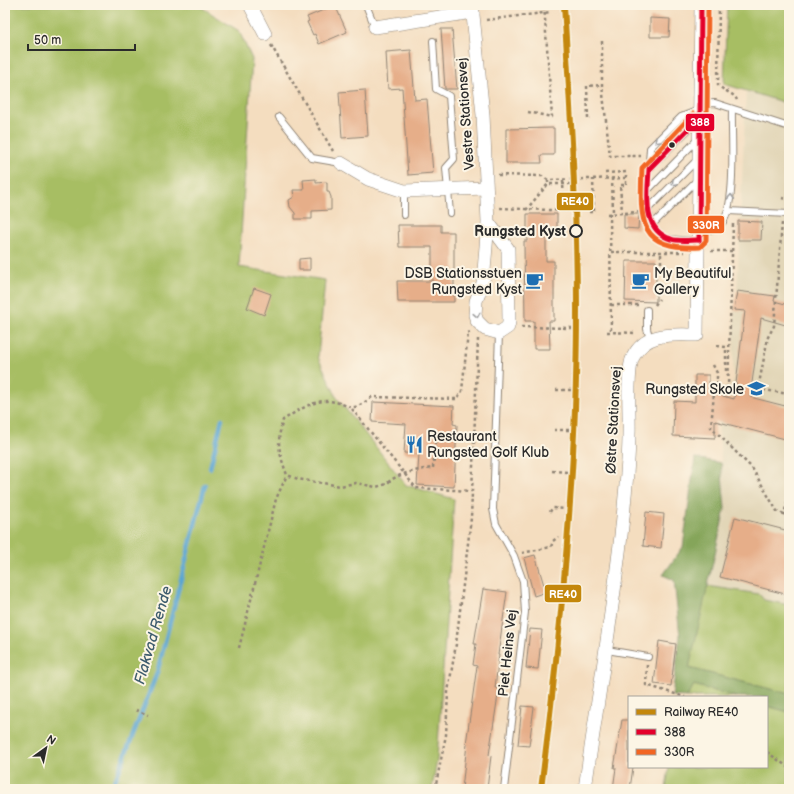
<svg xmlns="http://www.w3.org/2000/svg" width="794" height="794" font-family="'Balsamiq Sans',sans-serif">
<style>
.built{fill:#e2d6b7}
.green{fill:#a7be64;stroke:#697448}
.forest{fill:#85a55a;stroke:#586842}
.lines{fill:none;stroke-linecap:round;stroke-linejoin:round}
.stream{stroke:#5aa5d2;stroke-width:4.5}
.building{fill:#e6ae89}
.lane-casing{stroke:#908475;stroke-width:8}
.street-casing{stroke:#908475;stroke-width:14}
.path{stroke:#908475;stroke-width:2.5;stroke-dasharray:3 3;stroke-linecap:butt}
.lane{stroke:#fff;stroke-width:6}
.street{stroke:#fff;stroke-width:13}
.bus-1-casing{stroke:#fcf5e5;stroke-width:8}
.bus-2-casing{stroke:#fcf5e5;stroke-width:8}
.bus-1{stroke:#e4002b;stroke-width:5}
.bus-2{stroke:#f26522;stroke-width:5}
.rail-1-casing{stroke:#fcf5e5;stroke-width:9}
.rail-1{stroke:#c4870b;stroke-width:6}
.oneway{stroke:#a0a0a0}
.bus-dot{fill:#2b2b2b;stroke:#fcf5e5;stroke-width:1.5}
.stop-dot{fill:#fcf5e5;stroke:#2b2b2b;stroke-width:2}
.labels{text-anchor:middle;stroke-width:4;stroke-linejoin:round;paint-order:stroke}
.street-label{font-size:14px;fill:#2b2b2b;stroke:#fcf5e5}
.stop-label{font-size:14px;font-weight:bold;fill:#2b2b2b;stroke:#fcf5e5;text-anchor:end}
.poi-label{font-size:14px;fill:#2b2b2b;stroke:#fcf5e5;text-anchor:end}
.water-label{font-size:15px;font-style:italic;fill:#3e5c6e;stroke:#fcf5e5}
.line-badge{stroke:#fcf5e5;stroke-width:1.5}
.badge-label{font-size:11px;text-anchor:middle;font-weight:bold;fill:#fff}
</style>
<rect width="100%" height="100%" fill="#fcf5e5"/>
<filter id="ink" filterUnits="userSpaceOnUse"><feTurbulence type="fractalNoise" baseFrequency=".025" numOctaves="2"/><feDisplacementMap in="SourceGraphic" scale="8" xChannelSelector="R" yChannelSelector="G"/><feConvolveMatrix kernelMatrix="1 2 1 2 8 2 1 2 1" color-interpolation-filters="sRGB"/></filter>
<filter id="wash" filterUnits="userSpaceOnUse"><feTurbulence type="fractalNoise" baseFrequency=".012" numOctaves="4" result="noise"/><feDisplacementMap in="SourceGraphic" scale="16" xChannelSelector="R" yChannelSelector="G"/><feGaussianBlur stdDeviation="0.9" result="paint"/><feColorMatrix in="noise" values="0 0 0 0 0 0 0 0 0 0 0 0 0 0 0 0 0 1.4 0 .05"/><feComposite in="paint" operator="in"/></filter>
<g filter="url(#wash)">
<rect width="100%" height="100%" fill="#f4ddbf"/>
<polygon class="built" points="746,92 789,104 789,695 688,669 725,509 716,395 733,383 734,310 737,291"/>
<g class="green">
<polygon points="5,5 198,5 239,31 252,59 239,267 325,280 318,357 337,398 406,485 454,499 437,760 432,789 5,789"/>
<polygon points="727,5 789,5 789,104 724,84"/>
<polygon points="707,586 759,594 764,600 789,605 789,694 689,668"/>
<polygon points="694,685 736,697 687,697"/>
<polygon points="767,706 789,712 789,789 666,789 669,767 767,767"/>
</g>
<polygon class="forest" points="695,458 721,463 725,509 689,668 789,694 789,712 767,706 767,697 736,697 694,685 687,697 672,696 680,636 674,580 663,575 683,547"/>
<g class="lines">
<g class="stream">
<polyline points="210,468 222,419"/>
<polyline points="112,789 157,673 205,485"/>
</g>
</g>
<g id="blocks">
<g class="building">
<polygon points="335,5 347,32 319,44 315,34 313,35 307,22 309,21 307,17"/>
<polygon points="650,18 670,19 669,37 650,37"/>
<polygon points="441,29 452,29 457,89 445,89"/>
<polygon points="411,50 415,100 427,99 433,173 408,175 402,88 388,89 386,52"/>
<polygon points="365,90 368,136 342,138 339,92"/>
<polygon points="554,128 554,155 541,155 542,163 506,163 506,129"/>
<polygon points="316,179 316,183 327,182 327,192 329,192 331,197 331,210 312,211 312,219 295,219 295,213 290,207 289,200 294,197 293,190 304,190 303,180"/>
<polygon points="527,214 557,214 557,230 546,230 546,261 554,261 554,321 549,321 550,349 534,349 534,321 525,321 524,241 527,241"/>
<polygon points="624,214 639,214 638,229 624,228"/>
<polygon points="738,221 762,222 761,240 738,240"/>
<polygon points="398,225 441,225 441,232 454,232 454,302 398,302 397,281 432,281 432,247 399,247"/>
<polygon points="310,258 310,270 299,270 299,259"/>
<polygon points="626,261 656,261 656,302 625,301"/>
<polygon points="254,288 271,294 264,315 247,308"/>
<polygon points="737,291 775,296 774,301 789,305 789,326 761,318 750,397 789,407 789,440 715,421 715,438 673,436 674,401 695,402 695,375 709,375 709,392 734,399 745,311 734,310"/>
<polygon points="373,402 454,406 453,424 457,425 454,487 417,485 419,454 404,453 406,424 372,422"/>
<polygon points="646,512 664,514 661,548 643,546"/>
<polygon points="735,517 789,531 789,595 720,577"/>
<polygon points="535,555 546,592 534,596 524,558"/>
<polygon points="483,589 507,592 498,655 499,655 495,688 499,688 489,755 491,756 487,789 462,789 467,744 466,744 477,666 473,665 476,644 474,644"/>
<polygon points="530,629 542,630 538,669 526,668"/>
<polygon points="659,641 676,644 671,686 654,684"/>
<polygon points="522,706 534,707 529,746 518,745"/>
<polygon points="622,720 629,720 629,767 633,767 630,789 613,789 616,768 614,768"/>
</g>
</g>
</g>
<g filter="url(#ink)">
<use href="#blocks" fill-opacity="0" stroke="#908475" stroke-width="1"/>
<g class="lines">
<defs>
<g id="lane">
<polyline points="366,5 375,27"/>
<polyline points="433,41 436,89 449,96 454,159 446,168 450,213"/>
<polyline points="699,104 715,103 789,127"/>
<polyline points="279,117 312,158 341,163"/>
<polyline points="649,169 699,119"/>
<polyline points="649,189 698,139"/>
<polyline points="404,191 404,215"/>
<polyline points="648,209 698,159"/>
<polyline points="728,211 789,214"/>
<polyline points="652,225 698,179"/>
<path d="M699,230C707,230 716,231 722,223C737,204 731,136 732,110"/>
<path d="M699,240C690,240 679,241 671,239C637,232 649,173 650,148L681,117L699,110"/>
<polyline points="647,310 647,329 650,339"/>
<polyline points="499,333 493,509 496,524 514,556 523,581 525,612 504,789"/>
<polyline points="607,650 648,657"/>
</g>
<g id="street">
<polyline points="250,5 265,34"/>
<polyline points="472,5 483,115 488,222 483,283 476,301 475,315 477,321 485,329 499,333 508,327 509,322 508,249 488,222"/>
<polyline points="375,27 473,12"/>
<polyline points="341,163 368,179 404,191 486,188"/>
<path d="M585,789C598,695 615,602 624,507C626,483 629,459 629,435C630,417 626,371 633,357C646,331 673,335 697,335L701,5"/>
</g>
</defs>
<use href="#lane" class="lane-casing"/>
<use href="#street" class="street-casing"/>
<g class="path">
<path d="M719,5L718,85C724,92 733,92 737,100"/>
<polyline points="486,20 551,12"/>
<polyline points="602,41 602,85 610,156 641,156"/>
<polyline points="271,45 333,151"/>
<polyline points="528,112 552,117 544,5"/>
<polyline points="588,119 587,86 602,85"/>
<polyline points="605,173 626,172 626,185 620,185 622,212"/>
<polyline points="498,175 542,176 548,180"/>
<polyline points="612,178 613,213"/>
<polyline points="563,180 564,212"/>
<polyline points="571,184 548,184 548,180 626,178"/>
<polyline points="782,198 789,200"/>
<polyline points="500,208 572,211"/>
<polyline points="526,210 548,184"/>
<polyline points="589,212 594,212 593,179"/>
<polyline points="610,213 611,331"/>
<polyline points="607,214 640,212"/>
<polyline points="782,223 774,326 768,337 758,389 789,394"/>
<polyline points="733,224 728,386 714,393 711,427 752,468 777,511 784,514"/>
<polyline points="711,251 732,251"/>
<polyline points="611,252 684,252"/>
<polyline points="661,263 661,252"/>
<polyline points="611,305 640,305"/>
<polyline points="655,305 659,299"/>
<polyline points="521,327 572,328"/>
<polyline points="607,332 636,333"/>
<polyline points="717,346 726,347 726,371 728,375"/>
<polyline points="713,365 717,373 717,384 727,397"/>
<polyline points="556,390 571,390"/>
<polyline points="352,409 416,488 472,491"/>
<polyline points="554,430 569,430"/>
<path d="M436,435L433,468C421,469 394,474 387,484L376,487L356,483L340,486L298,479L287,475C279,453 276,442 283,420C296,412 312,400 329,401C352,403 347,416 372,397L457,399L462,391L468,333L470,332"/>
<polyline points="552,471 568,472"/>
<polyline points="789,496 784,514 789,515"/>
<polyline points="550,512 552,508 565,509"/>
<polyline points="522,553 551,547 553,541 558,537"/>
<polyline points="239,648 276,499 287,475"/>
<polyline points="647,665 646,685 685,697"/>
<polyline points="136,710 148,715"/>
<polyline points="767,752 789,768"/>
<polyline points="435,789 446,735 448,692 456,644 471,518 478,339"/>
</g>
<use href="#lane" class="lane"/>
<use href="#street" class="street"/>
<defs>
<g id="bus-1">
<path d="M699,118L649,169C648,193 641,230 671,239C680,242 690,240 699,240"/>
<polyline points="699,240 701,5"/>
</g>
<path id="bus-2" d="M693,114L642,168C640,220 637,250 700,247L706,241L708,5"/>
</defs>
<use href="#bus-1" class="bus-1-casing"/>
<use href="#bus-2" class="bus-2-casing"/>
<use href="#bus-1" class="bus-1"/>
<use href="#bus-2" class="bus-2"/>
<defs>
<path id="rail-1" d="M541,789C561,630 577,469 577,309C577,207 570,106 564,5"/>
</defs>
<use href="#rail-1" class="rail-1-casing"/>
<use href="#rail-1" class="rail-1"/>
</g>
<defs><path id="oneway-chevron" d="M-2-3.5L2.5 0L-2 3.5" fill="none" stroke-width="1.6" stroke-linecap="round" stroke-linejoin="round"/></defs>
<g class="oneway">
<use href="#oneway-chevron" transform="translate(657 141) rotate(135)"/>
<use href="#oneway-chevron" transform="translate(674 183) rotate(135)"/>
<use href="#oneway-chevron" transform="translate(731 197) rotate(-87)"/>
<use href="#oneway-chevron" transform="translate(477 315) rotate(80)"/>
</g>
</g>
<defs>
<symbol id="cafe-bare" viewBox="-9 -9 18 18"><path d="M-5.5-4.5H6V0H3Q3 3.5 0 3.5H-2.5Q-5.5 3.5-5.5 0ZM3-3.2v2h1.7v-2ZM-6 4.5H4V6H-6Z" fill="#1f6fb2" stroke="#fcf5e5" stroke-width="2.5" paint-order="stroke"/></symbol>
<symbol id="school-bare" viewBox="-9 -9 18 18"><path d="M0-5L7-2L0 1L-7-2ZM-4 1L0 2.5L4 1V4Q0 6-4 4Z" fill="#1f6fb2" stroke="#fcf5e5" stroke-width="2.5" paint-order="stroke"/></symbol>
<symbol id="restaurant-bare" viewBox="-9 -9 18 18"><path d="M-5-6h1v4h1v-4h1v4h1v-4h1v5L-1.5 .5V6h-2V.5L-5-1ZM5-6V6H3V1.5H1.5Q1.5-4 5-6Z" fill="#1f6fb2" stroke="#fcf5e5" stroke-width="2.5" paint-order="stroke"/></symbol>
</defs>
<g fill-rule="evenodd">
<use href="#cafe-bare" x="522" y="268" width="25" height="25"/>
<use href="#cafe-bare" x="628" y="268" width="25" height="25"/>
<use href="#school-bare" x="744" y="376" width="25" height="25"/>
<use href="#restaurant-bare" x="402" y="432" width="25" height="25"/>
</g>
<circle class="bus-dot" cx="672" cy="145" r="3.5"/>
<circle class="stop-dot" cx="576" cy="231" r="6"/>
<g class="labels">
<g class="street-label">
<text transform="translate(465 114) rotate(-94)" y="5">Vestre Stationsvej</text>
<text transform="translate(613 420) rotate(-87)" y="5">Østre Stationsvej</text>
<text transform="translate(507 653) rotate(-84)" y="5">Piet Heins Vej</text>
</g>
<g class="stop-label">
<text x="566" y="236">Rungsted Kyst</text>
</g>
<g class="poi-label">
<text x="522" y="278">DSB Stationsstuen<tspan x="522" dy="16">Rungsted Kyst</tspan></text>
<text x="654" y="278" text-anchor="start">My Beautiful<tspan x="654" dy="16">Gallery</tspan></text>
<text x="744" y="394">Rungsted Skole</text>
<text x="427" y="441" text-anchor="start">Restaurant<tspan x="427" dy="16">Rungsted Golf Klub</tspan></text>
</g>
<g class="water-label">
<text transform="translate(153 635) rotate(-74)" y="5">Flakvad Rende</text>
</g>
</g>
<g class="line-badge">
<rect x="685" y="113" width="30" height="19" rx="4" fill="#e4002b"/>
<rect x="556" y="192" width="38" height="19" rx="4" fill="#c4870b"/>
<rect x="687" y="215" width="38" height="19" rx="4" fill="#f26522"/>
<rect x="544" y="584" width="38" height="19" rx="4" fill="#c4870b"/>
</g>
<g class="badge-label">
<text x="700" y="126">388</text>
<text x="575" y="205">RE40</text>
<text x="706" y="229">330R</text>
<text x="563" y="598">RE40</text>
</g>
<rect width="794" height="794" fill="none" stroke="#fcf5e5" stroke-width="20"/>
<rect x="628" y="696" width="140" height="72" fill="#fcf5e5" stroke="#a8a49b"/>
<rect x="636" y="709" width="20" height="6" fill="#c4870b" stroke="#a8a49b"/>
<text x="664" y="716" font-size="12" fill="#2b2b2b">Railway RE40</text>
<rect x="636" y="729" width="20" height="6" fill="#e4002b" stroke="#a8a49b"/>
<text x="664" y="736" font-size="12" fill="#2b2b2b">388</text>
<rect x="636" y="749" width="20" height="6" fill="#f26522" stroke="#a8a49b"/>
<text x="664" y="756" font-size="12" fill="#2b2b2b">330R</text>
<g transform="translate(46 748) rotate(33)" stroke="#fcf5e5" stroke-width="3" paint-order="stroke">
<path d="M0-3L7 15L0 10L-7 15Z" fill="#2b2b2b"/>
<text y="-6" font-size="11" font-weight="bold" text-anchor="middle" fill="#2b2b2b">N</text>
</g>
<path d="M28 44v6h107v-6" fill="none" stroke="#2b2b2b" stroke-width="2"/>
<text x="34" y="44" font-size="12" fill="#2b2b2b" stroke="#fcf5e5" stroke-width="3" paint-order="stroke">50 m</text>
</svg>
